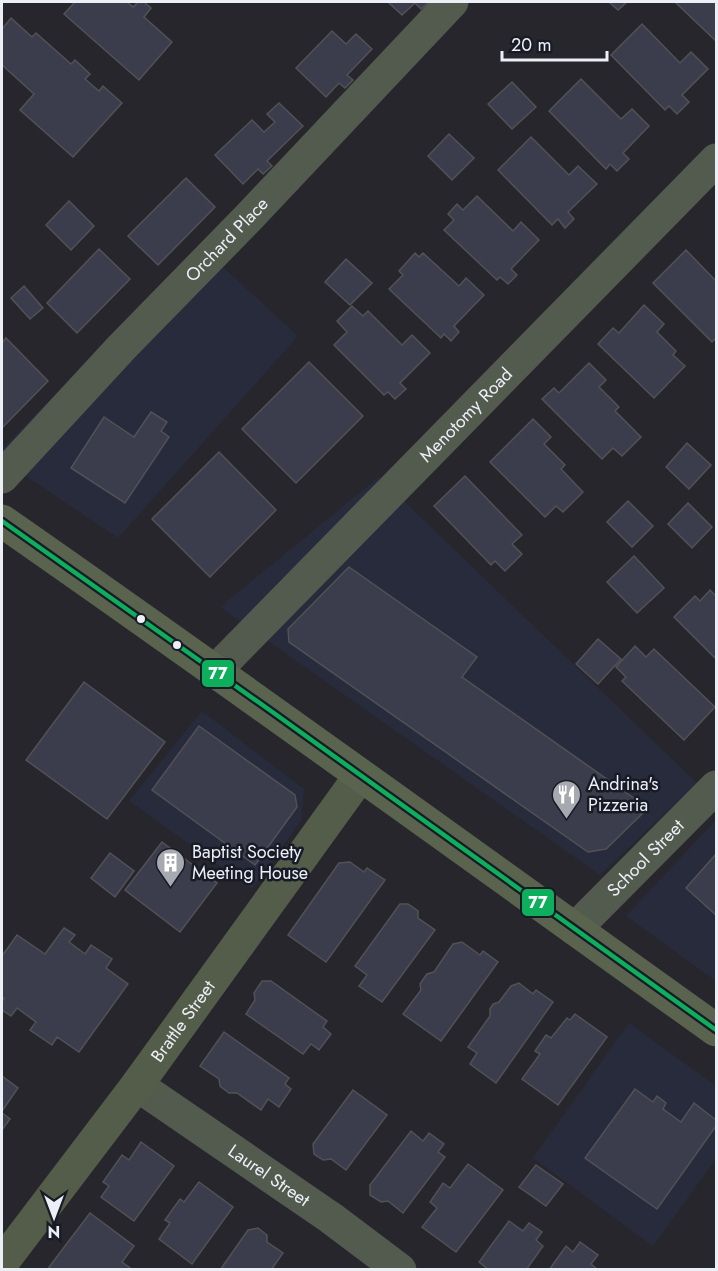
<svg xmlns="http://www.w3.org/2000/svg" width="718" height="1271" font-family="Jost,sans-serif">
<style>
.built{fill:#282b3b}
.building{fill:#3c3d4c;stroke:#515156;stroke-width:1.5}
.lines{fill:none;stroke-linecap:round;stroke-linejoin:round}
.minor{stroke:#535a4e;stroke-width:33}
.secondary{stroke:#545c4a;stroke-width:33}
.primary{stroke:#5a634e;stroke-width:33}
.bus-1-casing{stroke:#181b26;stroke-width:9}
.bus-1{stroke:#0daf5c;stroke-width:4.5}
.bus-dot{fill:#edeff7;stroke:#181b26;stroke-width:2}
.labels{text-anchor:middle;stroke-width:5;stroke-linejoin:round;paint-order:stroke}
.street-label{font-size:18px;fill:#edeff7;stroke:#181b26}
.poi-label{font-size:18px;fill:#edeff7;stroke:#181b26;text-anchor:start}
.line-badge{stroke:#181b26;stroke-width:2}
.badge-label{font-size:16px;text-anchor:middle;font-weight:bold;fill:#fff}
</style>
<rect width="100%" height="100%" fill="#26262c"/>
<g class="built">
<polygon points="199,245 298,336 118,538 2,460 2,449"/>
<polygon points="379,477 697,783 600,875 220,607"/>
<polygon points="202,711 304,789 301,821 252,889 129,801"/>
<polygon points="716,820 716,981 626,916"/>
<polygon points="629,1023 716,1086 716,1159 653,1246 533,1158"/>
</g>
<g class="building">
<polygon points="75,2 127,2 133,7 138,2 144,2 151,8 144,17 172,42 139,80 64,14"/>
<polygon points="388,2 429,2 421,9 415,3 402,15"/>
<polygon points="609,2 627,2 618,10"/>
<polygon points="675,2 716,2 716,41"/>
<polygon points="11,18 32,37 36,33 71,64 75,60 90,74 85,79 99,91 103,86 122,103 73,157 20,110 34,94 2,65 2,29"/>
<polygon points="642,24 680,63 691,52 708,69 682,95 689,102 677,114 669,106 665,110 611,55"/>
<polygon points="332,31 346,44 356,34 372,49 347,75 353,80 345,88 339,83 326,97 296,68"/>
<polygon points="581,79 621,119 632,109 649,126 623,153 629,159 617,171 610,164 606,169 549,111"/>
<polygon points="512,82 536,107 512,129 488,104"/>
<polygon points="279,103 303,126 267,161 272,166 263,174 258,169 243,184 215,155 252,120 264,132 275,122 267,114"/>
<polygon points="449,134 474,158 452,180 428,156"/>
<polygon points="531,137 569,175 578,166 597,184 568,212 574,219 565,228 558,219 552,225 498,170"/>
<polygon points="186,178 215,207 158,265 128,236"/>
<polygon points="477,196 513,231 521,222 539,240 511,269 517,275 508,284 500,277 497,280 444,230 454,220 448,214 457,204 463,210"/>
<polygon points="69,201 94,226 71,250 46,225"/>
<polygon points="99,249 130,279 77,333 47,303"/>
<polygon points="686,250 716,281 716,338 712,342 653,283"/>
<polygon points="415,253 419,257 423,253 459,286 466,278 484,295 454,326 459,332 451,341 444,334 441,338 389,289 403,275 399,271"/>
<polygon points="346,259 372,283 350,305 325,282"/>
<polygon points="24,286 43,308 30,319 11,298"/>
<polygon points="644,305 664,324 657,332 676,351 673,355 685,366 654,398 598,344 613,328 619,333"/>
<polygon points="352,306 363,316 368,311 402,345 412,335 430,353 400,383 406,389 395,399 388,392 384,395 334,345 347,332 337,321"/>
<polygon points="6,338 48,381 2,428 2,343"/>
<polygon points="309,362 363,416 296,483 242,429"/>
<polygon points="589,363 606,380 599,387 619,407 615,411 641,437 622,456 613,448 602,459 542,399 554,388 559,393"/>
<polygon points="151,412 167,422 161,431 169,437 125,503 71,468 104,417 134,437"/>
<polygon points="533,419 551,437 544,444 565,465 561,469 583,492 563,512 556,506 545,517 490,462"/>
<polygon points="687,443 711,465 689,489 666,467"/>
<polygon points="219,452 276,510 210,577 152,519"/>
<polygon points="465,476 522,535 512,544 522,554 505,571 495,561 491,565 434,506"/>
<polygon points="628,501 653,526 632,547 607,522"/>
<polygon points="688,503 712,527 692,548 668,524"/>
<polygon points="634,556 664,588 637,613 607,582"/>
<polygon points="349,567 477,657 462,677 648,808 606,849 588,852 289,642 288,629"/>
<polygon points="710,590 716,596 716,659 674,617 695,596 700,601"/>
<polygon points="598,639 621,659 598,684 576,664"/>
<polygon points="635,646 646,657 654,649 715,707 684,740 622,681 626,677 616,667"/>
<polygon points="84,682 165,742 107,819 26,760"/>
<polygon points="199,726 295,795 297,807 255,865 152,790"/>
<polygon points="162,842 217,883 180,932 125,890"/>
<polygon points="110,853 134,871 115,897 91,878"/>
<polygon points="716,854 716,915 686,888"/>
<polygon points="350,862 364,872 367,868 385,880 326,962 288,935 339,863"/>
<polygon points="400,904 408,904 418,911 418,918 435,930 382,1002 359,986 367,975 355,966"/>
<polygon points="64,928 75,935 69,942 85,954 91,945 112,959 106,968 128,984 79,1052 57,1037 52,1045 30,1030 36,1022 17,1008 11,1016 2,1010 2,1002 4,998 2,997 2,956 17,935 45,954"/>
<polygon points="462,942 480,955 483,951 498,962 441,1041 403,1014 421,990 420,984 427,974 434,972 453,944"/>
<polygon points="262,981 271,981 327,1021 323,1027 331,1034 319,1050 311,1044 303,1054 246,1014 255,1000 254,993"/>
<polygon points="519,983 533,994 536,990 553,1002 496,1083 470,1064 477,1053 468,1047 490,1016 490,1009 493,1004 499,1002 511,986"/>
<polygon points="575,1014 607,1037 558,1105 522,1079 540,1054 535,1051 546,1035 551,1038 567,1018 570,1020"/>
<polygon points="224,1032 289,1078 285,1084 291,1089 279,1107 268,1099 261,1110 237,1093 229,1093 220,1086 219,1079 200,1066"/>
<polygon points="2,1076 18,1088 2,1111"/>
<polygon points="635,1089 653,1102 657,1096 666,1103 663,1109 681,1122 694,1103 716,1120 716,1126 657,1209 585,1158"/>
<polygon points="353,1090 387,1115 346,1170 331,1159 323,1160 314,1154 313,1144"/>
<polygon points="2,1113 10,1119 2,1130"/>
<polygon points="411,1131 423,1141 429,1133 444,1144 438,1152 445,1157 403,1213 388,1201 381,1202 370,1195 370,1185"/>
<polygon points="141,1142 174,1166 134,1221 101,1197 109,1186 103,1182 122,1155 129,1160"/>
<polygon points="468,1164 503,1190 456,1252 422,1227 437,1208 430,1202 443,1183 450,1188"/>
<polygon points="536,1165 563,1184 546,1206 519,1187"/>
<polygon points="199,1182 233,1207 192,1264 159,1239 170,1223 165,1220 180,1199 184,1202"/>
<polygon points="90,1213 134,1246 122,1262 133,1270 53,1270 49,1267"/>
<polygon points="509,1221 523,1231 529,1223 542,1232 536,1240 543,1246 526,1270 489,1270 479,1262"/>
<polygon points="258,1228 267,1235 267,1242 283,1253 271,1270 220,1270 248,1230"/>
<polygon points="580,1242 598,1255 591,1264 598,1270 549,1270 566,1246 573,1252"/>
</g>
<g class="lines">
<g class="minor">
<path id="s1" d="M2,477L122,347L250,216L452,2"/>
<path id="s2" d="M216,670L716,160"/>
<path id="s3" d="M575,929L716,787"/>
<path id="s4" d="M137,1085L331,1218L400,1270"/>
</g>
<path class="secondary" id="s5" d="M2,1263L137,1085L360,776"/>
<path class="primary" d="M2,521C242,688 478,860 716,1030"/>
<defs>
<polyline id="bus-1" points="2,521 271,711 716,1030"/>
</defs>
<use href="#bus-1" class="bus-1-casing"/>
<use href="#bus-1" class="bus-1"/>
</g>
<defs>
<symbol id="restaurant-pin" viewBox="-11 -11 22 30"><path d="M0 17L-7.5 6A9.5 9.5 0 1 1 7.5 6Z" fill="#a7a9b0" stroke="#181b26"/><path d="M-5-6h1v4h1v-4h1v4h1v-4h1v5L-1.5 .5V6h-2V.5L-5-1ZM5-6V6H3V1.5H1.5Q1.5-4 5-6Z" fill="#fff"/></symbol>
<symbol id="building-pin" viewBox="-11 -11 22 30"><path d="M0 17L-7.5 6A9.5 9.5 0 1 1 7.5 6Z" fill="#a7a9b0" stroke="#181b26"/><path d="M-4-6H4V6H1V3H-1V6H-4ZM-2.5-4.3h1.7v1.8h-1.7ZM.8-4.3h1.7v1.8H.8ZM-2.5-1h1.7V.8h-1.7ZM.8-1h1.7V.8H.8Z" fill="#fff"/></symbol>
</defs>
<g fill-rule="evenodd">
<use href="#restaurant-pin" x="550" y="778" width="33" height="45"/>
<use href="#building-pin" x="154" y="846" width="33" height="45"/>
</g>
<g class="bus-dot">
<circle cx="141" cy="619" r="5"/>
<circle cx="177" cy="645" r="5"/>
</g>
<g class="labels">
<g class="street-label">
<text dy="6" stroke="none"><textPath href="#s1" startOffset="327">Orchard Place</textPath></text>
<text dy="6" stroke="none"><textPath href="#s2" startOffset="357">Menotomy Road</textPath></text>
<text dy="6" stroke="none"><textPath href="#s3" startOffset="100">School Street</textPath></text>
<text dy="6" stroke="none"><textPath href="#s5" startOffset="302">Brattle Street</textPath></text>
<text dy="6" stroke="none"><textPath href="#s4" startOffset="160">Laurel Street</textPath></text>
</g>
<g class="poi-label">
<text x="588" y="790">Andrina's<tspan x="588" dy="21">Pizzeria</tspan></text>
<text x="192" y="858">Baptist Society<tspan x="192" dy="21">Meeting House</tspan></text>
</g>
</g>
<g class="line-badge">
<rect x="201" y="659" width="34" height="29" rx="6" fill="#0daf5c"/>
<rect x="521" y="888" width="34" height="29" rx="6" fill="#0daf5c"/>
</g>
<g class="badge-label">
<text x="218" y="679">77</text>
<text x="538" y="908">77</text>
</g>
<rect width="718" height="1271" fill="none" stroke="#edeff7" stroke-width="6"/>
<g transform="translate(54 1217) rotate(180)" stroke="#181b26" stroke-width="4.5" paint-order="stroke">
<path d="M0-4.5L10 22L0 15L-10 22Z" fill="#edeff7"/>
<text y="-9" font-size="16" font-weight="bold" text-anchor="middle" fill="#edeff7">N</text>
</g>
<path d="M502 51v9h105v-9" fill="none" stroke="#edeff7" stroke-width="3"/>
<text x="511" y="51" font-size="18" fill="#edeff7" stroke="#181b26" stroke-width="4.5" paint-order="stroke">20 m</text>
</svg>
